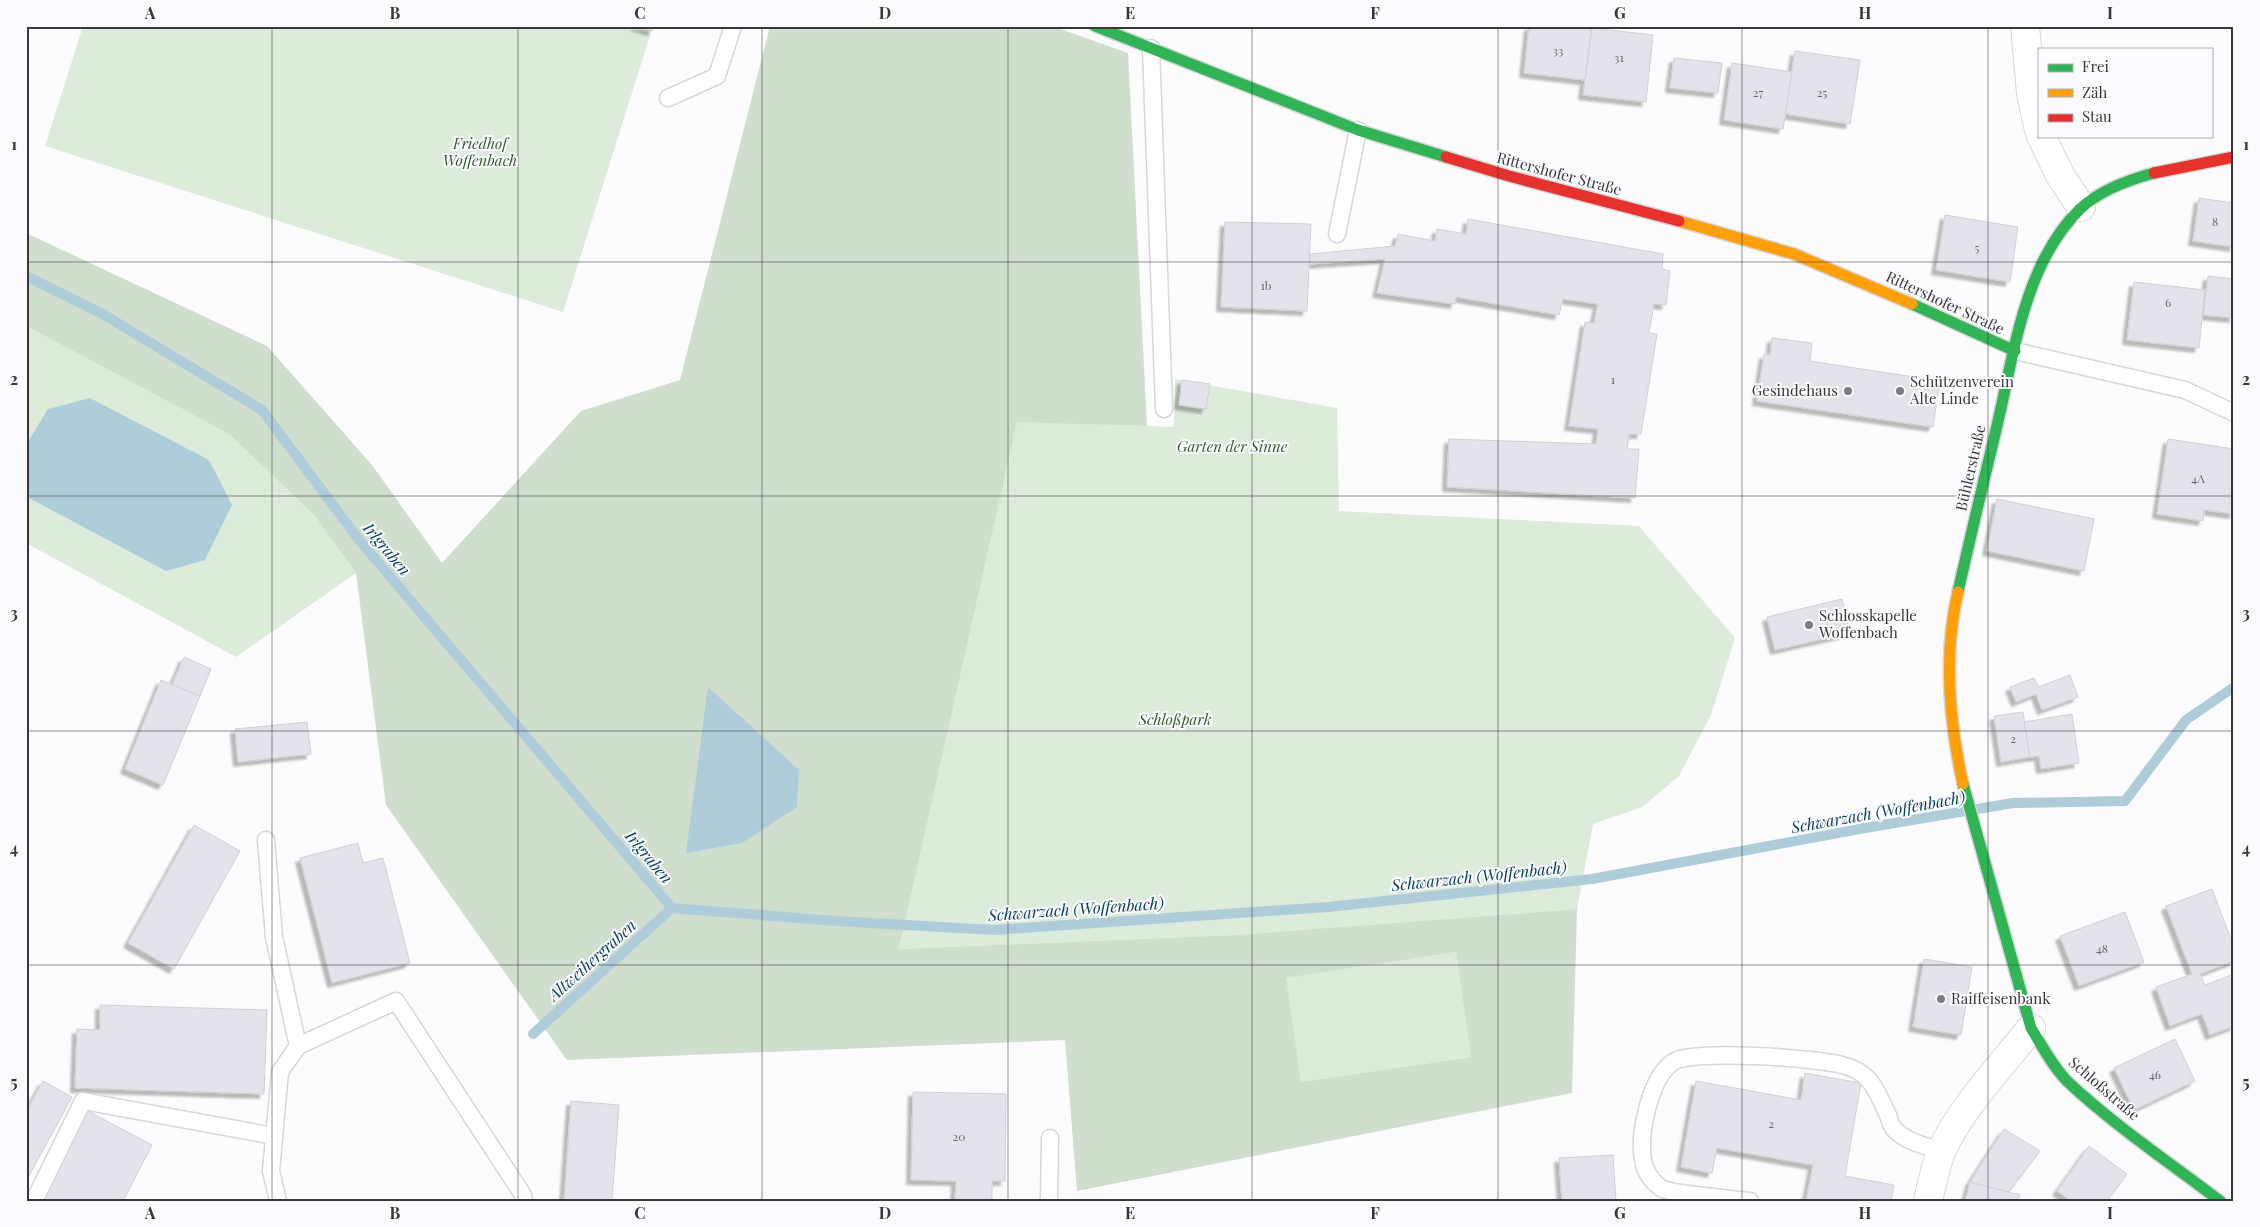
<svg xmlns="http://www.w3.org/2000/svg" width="2260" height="1227" font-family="'Playfair Display',serif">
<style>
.green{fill:#ddebda}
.forest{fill:#cfdecd;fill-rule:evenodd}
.water{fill:#afccdb}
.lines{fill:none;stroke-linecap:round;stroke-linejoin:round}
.stream{stroke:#afccdb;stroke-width:10}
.building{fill:#e4e3eb;stroke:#d0d0d3;filter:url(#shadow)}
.lane-casing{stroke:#d7d7da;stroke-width:19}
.street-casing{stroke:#d7d7da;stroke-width:30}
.fast-casing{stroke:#d7d7da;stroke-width:14}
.slow-casing{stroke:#d7d7da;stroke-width:14}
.jam-casing{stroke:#d7d7da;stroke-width:14}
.lane{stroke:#fff;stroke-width:16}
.street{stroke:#fff;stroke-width:28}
.fast{stroke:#30b455;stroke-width:11}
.slow{stroke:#ff9f0a;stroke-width:11}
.jam{stroke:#e5322d;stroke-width:11}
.grid{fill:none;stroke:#38383c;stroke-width:1;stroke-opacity:0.55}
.poi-dot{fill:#7d7d80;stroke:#fbfbff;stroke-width:2}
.labels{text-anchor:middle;stroke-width:4;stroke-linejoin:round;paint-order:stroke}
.number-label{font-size:12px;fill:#66666a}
.park-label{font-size:15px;font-style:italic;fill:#355a2c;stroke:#fbfbff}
.street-label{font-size:15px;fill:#38383c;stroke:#fbfbff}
.poi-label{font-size:15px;fill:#38383c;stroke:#fbfbff;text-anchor:start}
.water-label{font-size:16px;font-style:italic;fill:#064157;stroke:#fbfbff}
.neatline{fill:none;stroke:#38383c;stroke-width:2}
.grid-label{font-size:16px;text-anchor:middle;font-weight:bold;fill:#38383c}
</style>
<defs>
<filter id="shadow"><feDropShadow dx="-4.5" dy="4.5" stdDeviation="1" flood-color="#0004"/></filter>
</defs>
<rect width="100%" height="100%" fill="#fcfcfe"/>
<g class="green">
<polygon points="83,26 653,26 563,312 45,146"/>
<polygon points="26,326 229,434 314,515 356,573 236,657 26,543"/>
<polygon points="1175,379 1337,408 1339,511 1639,526 1735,638 1711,715 1679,776 1642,807 1593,824 1577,909 1235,935 899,949 1017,421 1174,427"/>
<polygon points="1456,952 1471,1057 1301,1082 1285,978"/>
</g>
<path class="forest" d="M770,26H1052L1128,53L1147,426L1017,422L899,949L1235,935L1577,909L1572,1093L1077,1191L1065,1040L567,1060L386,805L356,573L314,515L229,434L26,326V233L267,346L372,465L442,563L581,411L680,380ZM1456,952L1471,1057L1301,1082L1286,978Z"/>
<g class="water">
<polygon points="90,398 209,460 232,505 205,560 166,571 29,498 26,488 26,445 48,409"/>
<polygon points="708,687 799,770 797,807 742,843 686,853"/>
</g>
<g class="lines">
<g class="stream">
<polyline points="26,276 101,313 262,410 359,540 672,908"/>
<polyline points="672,908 835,921 994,930 1328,907 1592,879 1865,828 2013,803 2125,801 2186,720 2234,687"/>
<polyline points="533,1034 672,908"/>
</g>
</g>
<g class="building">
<polygon points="635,26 653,26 652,31"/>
<polygon points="1529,26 1592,26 1585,80 1524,73"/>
<polygon points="1592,28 1653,35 1646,102 1583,95"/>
<polygon points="1795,51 1860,60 1850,124 1785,114"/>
<polygon points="1674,58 1722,63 1718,93 1670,88"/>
<polygon points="1732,63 1792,72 1783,129 1724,120"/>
<polygon points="2199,198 2234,203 2234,247 2193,241"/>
<polygon points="1945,215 2018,227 2010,282 1936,270"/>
<polygon points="1468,219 1663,254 1662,269 1670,271 1666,305 1654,304 1649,333 1657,334 1641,434 1629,434 1627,449 1639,449 1635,498 1447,487 1449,439 1596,444 1598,429 1569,426 1585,322 1594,323 1598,304 1563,299 1559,315 1456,297 1455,304 1377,293 1385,259 1310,264 1310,254 1395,246 1398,234 1435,241 1437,229 1466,234"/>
<polygon points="1225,222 1311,224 1307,311 1221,307"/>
<polygon points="2208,276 2234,279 2234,318 2203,315"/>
<polygon points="2134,282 2205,290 2199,348 2127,340"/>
<polygon points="1772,338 1812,343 1810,361 1940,381 1933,427 1757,401 1764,354 1770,355"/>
<polygon points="1182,380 1210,384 1206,409 1179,405"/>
<polygon points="2168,439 2234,449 2234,514 2204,510 2203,521 2157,514"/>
<polygon points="1997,499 2094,519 2084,571 1987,551"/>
<polygon points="1842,599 1850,633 1775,650 1767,617"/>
<polygon points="184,657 211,669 200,696 172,685"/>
<polygon points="2070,675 2078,697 2042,710 2036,694 2016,702 2010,687 2034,678 2038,687"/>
<polygon points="161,680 200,696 163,785 125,769"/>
<polygon points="2023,712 2030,757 2001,762 1994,716"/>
<polygon points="2072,714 2079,763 2041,769 2039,756 2030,757 2024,722"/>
<polygon points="307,722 311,754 238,762 235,729"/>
<polygon points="194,825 240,851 174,969 128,943"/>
<polygon points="358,843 363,863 383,858 410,963 332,983 300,858"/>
<polygon points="2212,889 2234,947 2234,961 2200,974 2205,985 2234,974 2234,1026 2210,1035 2202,1014 2170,1026 2156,987 2192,974 2166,906"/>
<polygon points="2125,912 2144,962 2079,986 2060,936"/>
<polygon points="1924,959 1972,967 1961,1035 1913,1027"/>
<polygon points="100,1005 267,1010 264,1094 75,1088 77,1029 100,1030"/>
<polygon points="2175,1039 2195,1081 2134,1110 2114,1068"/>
<polygon points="1805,1073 1861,1083 1845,1176 1894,1185 1891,1201 1806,1201 1813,1165 1717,1148 1712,1173 1681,1167 1696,1081 1801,1100"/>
<polygon points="43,1081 72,1097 26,1181 26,1112"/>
<polygon points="913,1092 1006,1094 1005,1181 992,1181 992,1201 955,1201 956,1181 911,1180"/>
<polygon points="571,1101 619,1105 612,1201 564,1201"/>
<polygon points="88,1111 152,1145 123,1201 40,1201"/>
<polygon points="2004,1129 2040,1151 2008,1193 1970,1182"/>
<polygon points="2089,1146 2127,1174 2107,1201 2071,1201 2057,1191"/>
<polygon points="1613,1155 1616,1201 1562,1201 1559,1158"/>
<polygon points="1970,1182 2020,1195 2018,1201 1965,1201"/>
</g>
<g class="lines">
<defs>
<g id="lane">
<polyline points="1151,48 1164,409"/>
<polyline points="668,98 717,76 733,26"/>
<polyline points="1337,234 1358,130"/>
<polyline points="2015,351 2185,390 2234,413"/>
<polyline points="266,840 274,937 298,1046"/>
<polyline points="34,1201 83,1101 274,1136"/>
<polyline points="278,1201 271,1171 280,1072 298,1046 396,1001 523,1195 524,1201"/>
<polyline points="1049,1201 1050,1138"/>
<path d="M1750,1201C1735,1199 1670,1194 1661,1188C1651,1181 1645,1171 1643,1160C1638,1134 1650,1078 1673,1062C1692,1049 1816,1058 1842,1065C1872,1072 1876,1091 1888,1115C1889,1119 1891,1125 1894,1129C1906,1142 1926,1146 1942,1151"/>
</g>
<g id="street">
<polyline points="2025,26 2031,93 2039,130"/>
<polyline points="2041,136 2060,175 2081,207"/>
<path d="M1928,1201C1932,1184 1935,1168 1941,1152C1959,1110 2003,1064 2031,1028"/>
</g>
<g id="fast">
<polyline points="1095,26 1358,130 1446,157"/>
<polyline points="1912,304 2015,351"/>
<path d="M1958,592C1970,538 1983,484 1996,430C2014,356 2023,265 2080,209C2100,190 2128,180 2154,173"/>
<path d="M1963,784L2031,1028C2042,1046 2053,1067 2068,1082C2114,1125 2170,1163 2220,1201"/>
</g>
<g id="slow">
<polyline points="1679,221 1794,254 1912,304"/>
<path d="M1958,592C1943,655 1949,721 1963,784"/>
</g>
<g id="jam">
<polyline points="1446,157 1509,176 1679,221"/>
<polyline points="2154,173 2234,157"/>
</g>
</defs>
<use href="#lane" class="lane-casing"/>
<use href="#street" class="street-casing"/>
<use href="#fast" class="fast-casing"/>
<use href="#slow" class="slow-casing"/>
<use href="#jam" class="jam-casing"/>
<use href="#lane" class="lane"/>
<use href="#street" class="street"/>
<use href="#fast" class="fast"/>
<use href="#slow" class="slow"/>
<use href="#jam" class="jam"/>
</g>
<path class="grid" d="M272,26V1201M518,26V1201M762,26V1201M1008,26V1201M1252,26V1201M1498,26V1201M1742,26V1201M1988,26V1201M26,262H2234M26,496H2234M26,731H2234M26,965H2234"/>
<g class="poi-dot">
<circle cx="1848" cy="391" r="5"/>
<circle cx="1900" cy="391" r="5"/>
<circle cx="1809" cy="625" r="5"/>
<circle cx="1941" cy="999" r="5"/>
</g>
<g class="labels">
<g class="number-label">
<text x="1558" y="55">33</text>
<text x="1619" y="62">31</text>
<text x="1758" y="97">27</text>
<text x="1822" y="97">25</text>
<text x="2215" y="226">8</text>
<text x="1977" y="252">5</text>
<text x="1266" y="290">1b</text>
<text x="2168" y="307">6</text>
<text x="1613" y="384">1</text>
<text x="2198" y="483">4A</text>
<text x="2013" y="743">2</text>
<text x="2102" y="953">48</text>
<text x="2155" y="1079">46</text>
<text x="1771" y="1128">2</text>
<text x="959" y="1141">20</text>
</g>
<g class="park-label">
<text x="480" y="149">Friedhof<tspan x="480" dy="17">Woffenbach</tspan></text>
<text x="1232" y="452">Garten der Sinne</text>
<text x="1175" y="725">Schloßpark</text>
</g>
<g class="street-label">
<text transform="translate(1559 174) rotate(15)" y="5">Rittershofer Straße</text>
<text transform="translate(1945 303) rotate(25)" y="5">Rittershofer Straße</text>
<text transform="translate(1971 468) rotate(-77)" y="5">Bühlerstraße</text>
<text transform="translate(2104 1089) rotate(41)" y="5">Schloßstraße</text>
</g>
<g class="poi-label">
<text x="1910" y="387">Schützenverein<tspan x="1910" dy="17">Alte Linde</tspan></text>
<text x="1838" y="396" text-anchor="end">Gesindehaus</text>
<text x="1819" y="621">Schlosskapelle<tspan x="1819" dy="17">Woffenbach</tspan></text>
<text x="1951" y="1004">Raiffeisenbank</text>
</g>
<g class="water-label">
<text transform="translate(387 549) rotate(50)" y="6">Irlgraben</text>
<text transform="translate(1878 812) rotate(-10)" y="6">Schwarzach (Woffenbach)</text>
<text transform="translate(649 857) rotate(50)" y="6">Irlgraben</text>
<text transform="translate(1479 876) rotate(-6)" y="6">Schwarzach (Woffenbach)</text>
<text transform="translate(1076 909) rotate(-4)" y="6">Schwarzach (Woffenbach)</text>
<text transform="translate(592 960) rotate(-42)" y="6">Altweihergraben</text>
</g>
</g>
<rect width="2260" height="1227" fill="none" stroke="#fbfbff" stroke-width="55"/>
<rect x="2038" y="48" width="175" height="90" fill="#fbfbff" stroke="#adadb1"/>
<rect x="2048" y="64" width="25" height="8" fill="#30b455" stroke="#adadb1"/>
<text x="2082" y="72" font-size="15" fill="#38383c">Frei</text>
<rect x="2048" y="89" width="25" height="8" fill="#ff9f0a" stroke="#adadb1"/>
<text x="2082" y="98" font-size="15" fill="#38383c">Zäh</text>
<rect x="2048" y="114" width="25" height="8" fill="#e5322d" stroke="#adadb1"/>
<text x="2082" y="122" font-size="15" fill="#38383c">Stau</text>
<rect x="28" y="28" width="2204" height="1172" class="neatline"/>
<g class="grid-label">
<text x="150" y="19">A</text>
<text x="395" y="19">B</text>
<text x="640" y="19">C</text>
<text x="885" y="19">D</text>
<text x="1130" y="19">E</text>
<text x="1375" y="19">F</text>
<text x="1620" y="19">G</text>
<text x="1865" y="19">H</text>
<text x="2110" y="19">I</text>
<text x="14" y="150">1</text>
<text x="2246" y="150">1</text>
<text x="14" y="385">2</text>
<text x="2246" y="385">2</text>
<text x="14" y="619">3</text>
<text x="2246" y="619">3</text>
<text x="14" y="854">4</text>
<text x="2246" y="854">4</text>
<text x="14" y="1088">5</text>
<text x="2246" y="1088">5</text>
<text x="150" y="1219">A</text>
<text x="395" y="1219">B</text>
<text x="640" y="1219">C</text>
<text x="885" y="1219">D</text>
<text x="1130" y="1219">E</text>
<text x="1375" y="1219">F</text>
<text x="1620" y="1219">G</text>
<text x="1865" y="1219">H</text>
<text x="2110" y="1219">I</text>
</g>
</svg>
